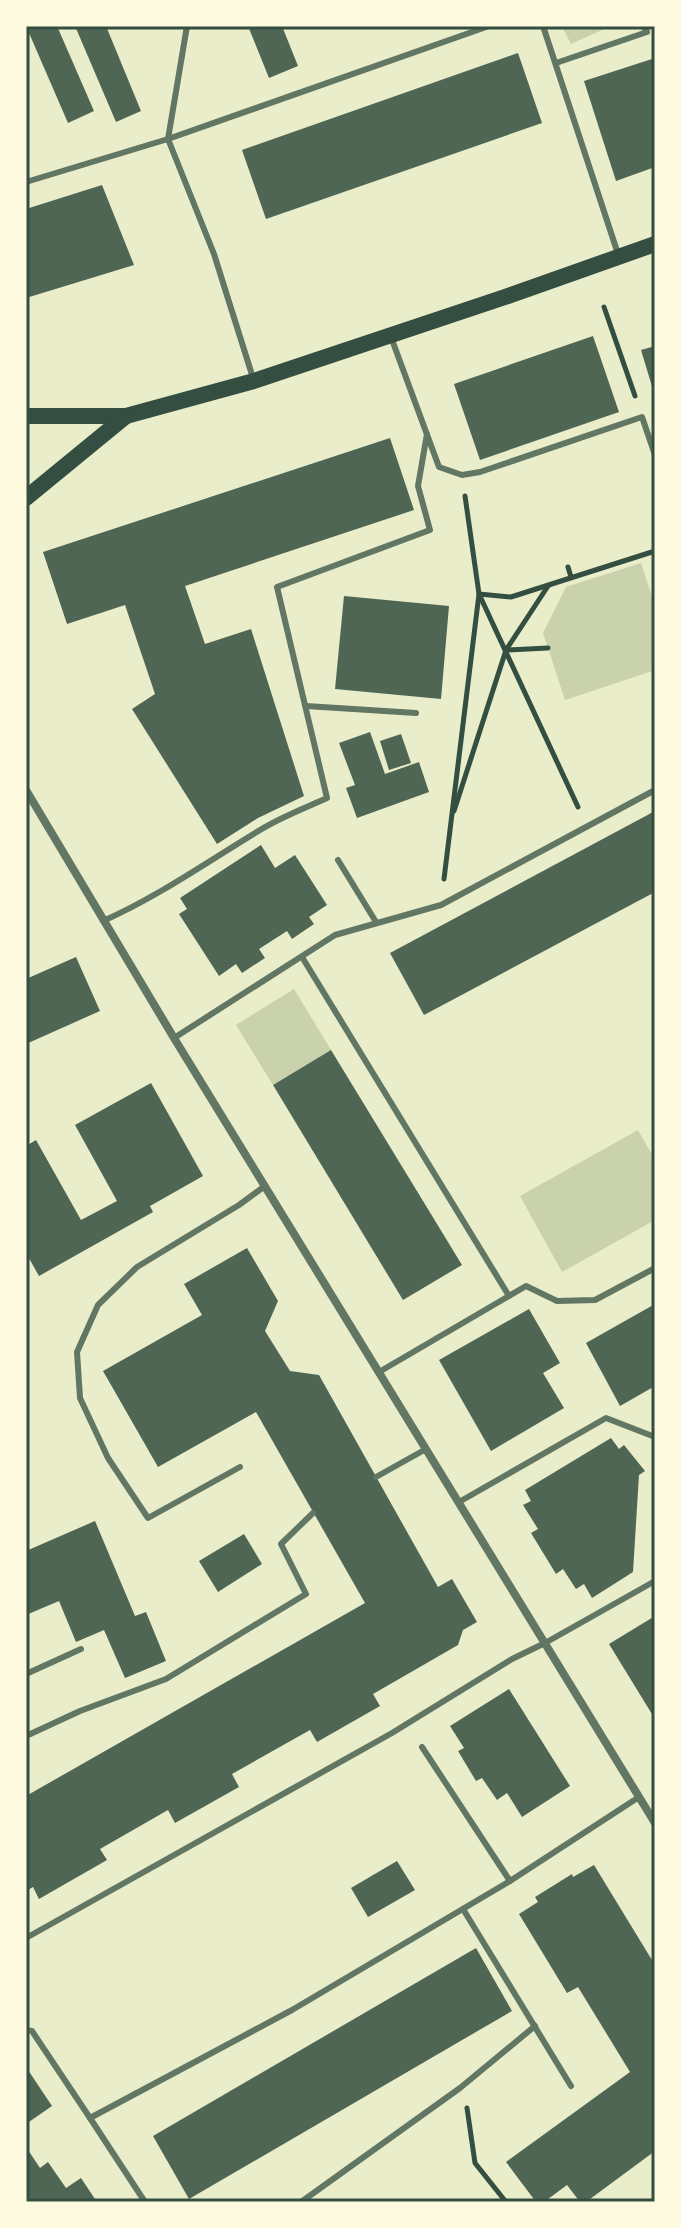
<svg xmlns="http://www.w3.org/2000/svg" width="681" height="2228" font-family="'IBM Plex Serif',serif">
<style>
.green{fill:#cad2ad}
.building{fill:#4f6655}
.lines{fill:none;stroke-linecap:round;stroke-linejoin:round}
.path{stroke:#344e41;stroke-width:5}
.service{stroke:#617663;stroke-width:6}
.minor{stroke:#617663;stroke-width:8}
.secondary{stroke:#344e41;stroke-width:16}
.neatline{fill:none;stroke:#344e41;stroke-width:3}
</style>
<rect width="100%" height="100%" fill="#e9edc9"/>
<g class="green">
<polygon points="562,26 611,26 571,44"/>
<polygon points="641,563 655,606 655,670 565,700 543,633 566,587"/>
<polygon points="294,989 331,1050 273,1085 236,1025"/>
<polygon points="638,1130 655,1160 655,1220 562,1272 520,1196"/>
</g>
<g class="building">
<polygon points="26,26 57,26 94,111 68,123"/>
<polygon points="75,26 106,26 141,111 116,122"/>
<polygon points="248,26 282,26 298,66 269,78"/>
<polygon points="518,53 542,123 266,219 242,150"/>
<polygon points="655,58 655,167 616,181 584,81"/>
<polygon points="102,185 134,265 26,298 26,209"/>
<polygon points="593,336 619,412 480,460 454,384"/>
<polygon points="655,346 655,393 654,393 641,350"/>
<polygon points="390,438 414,510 185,586 205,644 251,629 304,796 258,818 217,844 132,709 155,694 125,605 67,624 43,552"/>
<polygon points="344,596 449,606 441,699 335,689"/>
<polygon points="370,732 385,774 419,762 429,792 357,818 346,788 355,785 339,743"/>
<polygon points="401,734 411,763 389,770 380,741"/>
<polygon points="655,811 655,892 424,1015 390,953"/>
<polygon points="261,845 275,868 295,855 327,905 309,917 314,924 292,939 287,931 259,949 265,958 242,973 236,964 219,976 179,914 187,909 180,898"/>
<polygon points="76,957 100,1011 26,1044 26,979"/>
<polygon points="331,1050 462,1265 403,1300 273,1085"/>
<polygon points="151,1083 203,1176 150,1206 153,1212 39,1276 26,1253 26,1146 36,1140 81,1220 117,1201 75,1125"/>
<polygon points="247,1248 278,1301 265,1331 290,1371 319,1375 438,1587 452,1579 477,1622 463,1630 458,1645 373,1694 380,1706 317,1742 310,1730 232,1774 239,1787 175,1823 168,1810 100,1849 107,1860 39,1899 33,1887 26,1891 26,1796 365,1603 256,1412 158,1467 103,1371 202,1315 184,1284"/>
<polygon points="655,1304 655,1386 620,1406 586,1343"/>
<polygon points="529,1309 560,1363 543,1373 564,1408 491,1451 439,1360"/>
<polygon points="611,1438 619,1449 624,1445 645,1471 639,1475 633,1572 592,1598 584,1584 576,1589 563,1569 556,1574 531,1533 538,1529 523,1505 531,1501 525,1490"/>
<polygon points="95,1521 135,1616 146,1612 166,1661 125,1678 104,1630 76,1642 59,1601 26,1615 26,1551"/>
<polygon points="244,1534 262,1564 218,1592 199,1561"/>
<polygon points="655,1616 655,1719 609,1644"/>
<polygon points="509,1689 570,1786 522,1817 507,1793 497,1800 482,1778 476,1781 458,1751 464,1748 450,1726"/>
<polygon points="397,1861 415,1890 368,1917 351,1888"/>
<polygon points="594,1865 655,1965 655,2151 586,2202 580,2202 567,2185 544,2202 536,2202 506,2162 630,2072 578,1987 567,1993 519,1914 538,1902 535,1897 572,1874 573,1877"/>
<polygon points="476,1948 512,2011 189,2199 153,2136"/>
<polygon points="26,2067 52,2106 26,2124"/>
<polygon points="26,2147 40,2168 48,2162 66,2188 81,2178 97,2202 26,2202"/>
</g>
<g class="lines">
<g class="path">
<polyline points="604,307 635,396"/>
<polyline points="465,496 479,594 578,807"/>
<polyline points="568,567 571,577"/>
<polyline points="507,650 548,648"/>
<polyline points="454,811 506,650 548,586"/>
<polyline points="444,879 479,594 511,597 655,551"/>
<polyline points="467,2108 475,2163 506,2202"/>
</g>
<g class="service">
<polyline points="187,26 168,139 214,254 253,378"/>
<polyline points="543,26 618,254"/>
<polyline points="556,63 647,32 643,26"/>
<polyline points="26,182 168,139 489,26"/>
<polyline points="391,337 439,467 462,475 480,472 642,417 655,455"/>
<polyline points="306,706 416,713"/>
<polyline points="338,860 376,922"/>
<path d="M103,921C159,896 207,862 260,830C281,817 305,808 327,798L277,587L430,530L418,486L427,434"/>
<polyline points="302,957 509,1296"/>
<polyline points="174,1038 335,935 441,905 655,790"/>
<polyline points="379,1372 526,1286 557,1301 595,1300 655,1268"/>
<polyline points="240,1467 148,1518 108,1458 80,1398 77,1352 98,1305 137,1267 239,1205 265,1186"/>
<polyline points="376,1477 426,1449"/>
<polyline points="459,1502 606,1418 655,1437"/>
<polyline points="26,1674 81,1649"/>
<polyline points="26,1736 80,1711 166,1679 306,1594 281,1544 313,1513"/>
<polyline points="422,1747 510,1881"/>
<polyline points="463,1909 571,2086"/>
<polyline points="26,1938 392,1733 512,1659 545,1643 655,1581"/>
<polyline points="26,2030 32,2031 90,2118 292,2010 510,1881 639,1797"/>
<polyline points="90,2118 145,2202"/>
<polyline points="301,2202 460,2088 535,2026"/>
</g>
<polyline class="minor" points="26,790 174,1038 655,1823"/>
<g class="secondary">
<polyline points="26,416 126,416 254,381 505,297 655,244"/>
<polyline points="26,498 126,416"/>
</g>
</g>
<rect width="681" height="2228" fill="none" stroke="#fefae0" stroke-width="56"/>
<rect x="28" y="28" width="625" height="2172" class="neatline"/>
</svg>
